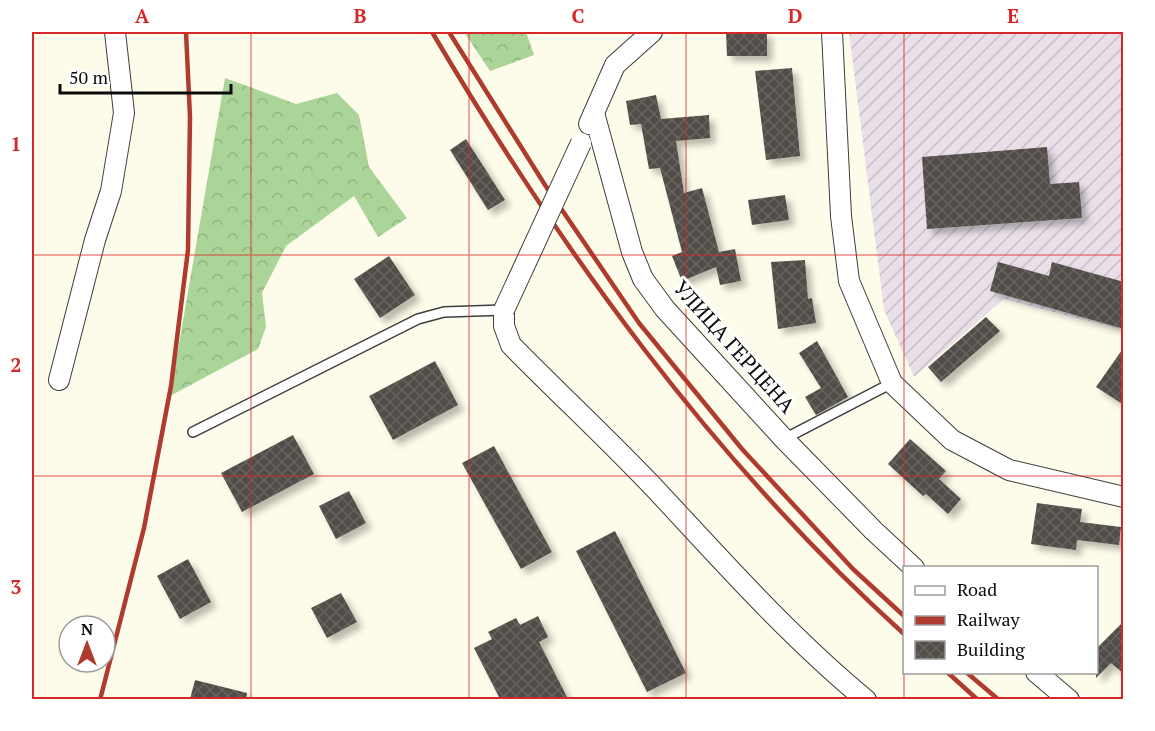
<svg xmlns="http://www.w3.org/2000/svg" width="1155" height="731" font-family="'PT Serif',serif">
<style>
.industrial{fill:url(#industrial-furrows)}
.forest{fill:url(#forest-crowns)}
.building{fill:url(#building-cross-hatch);filter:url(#shadow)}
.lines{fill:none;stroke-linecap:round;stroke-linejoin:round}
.lane-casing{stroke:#3e3e3e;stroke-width:12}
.street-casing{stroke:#3e3e3e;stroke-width:22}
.lane{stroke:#fff;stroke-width:9}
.street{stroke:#fff;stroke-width:20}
.rail{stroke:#af3b2f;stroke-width:4.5}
.street-bridge-casing{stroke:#3e3e3e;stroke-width:22;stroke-linecap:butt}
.street-bridge{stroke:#fff;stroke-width:20}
.grid{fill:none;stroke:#d62828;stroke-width:1.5;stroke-opacity:0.55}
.labels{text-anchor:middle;stroke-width:6;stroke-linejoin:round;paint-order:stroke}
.street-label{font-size:21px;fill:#0b0b0b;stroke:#fff}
.neatline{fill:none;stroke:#d62828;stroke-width:2}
.grid-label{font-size:20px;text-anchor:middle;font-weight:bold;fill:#d62828}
</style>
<defs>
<pattern id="industrial-furrows" width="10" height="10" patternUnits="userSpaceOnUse" patternTransform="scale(1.5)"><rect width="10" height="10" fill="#e9dfe9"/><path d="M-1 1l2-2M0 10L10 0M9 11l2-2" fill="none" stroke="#c6bec6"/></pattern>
<pattern id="forest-crowns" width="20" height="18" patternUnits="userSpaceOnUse" patternTransform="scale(1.5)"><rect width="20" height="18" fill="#aad498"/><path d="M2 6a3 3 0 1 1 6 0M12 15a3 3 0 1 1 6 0" fill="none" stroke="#91b582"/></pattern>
<pattern id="building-cross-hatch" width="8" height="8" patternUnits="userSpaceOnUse" patternTransform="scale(1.5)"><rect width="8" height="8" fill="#534e48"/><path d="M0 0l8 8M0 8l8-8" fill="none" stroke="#67635e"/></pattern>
<filter id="shadow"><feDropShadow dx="5.5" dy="5.5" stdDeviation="3" flood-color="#0004"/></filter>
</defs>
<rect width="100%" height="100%" fill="#fdfcea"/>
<polygon class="industrial" points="849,32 1123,32 1123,330 1004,299 914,377 884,310"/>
<g class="forest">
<polygon points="464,32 526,32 534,55 490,71"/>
<polygon points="225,78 296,104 337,93 359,115 369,167 407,218 378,237 354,196 286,246 262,293 266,327 258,349 170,396"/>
</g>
<g class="building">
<polygon points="726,32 767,32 767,56 727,56"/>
<polygon points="792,68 800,156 766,160 755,71"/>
<polygon points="656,95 661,119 709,115 710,138 676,141 684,193 702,188 719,252 735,249 741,281 720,285 716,267 682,281 672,256 682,252 660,168 649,169 641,124 630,125 626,101"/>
<polygon points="466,139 505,200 488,210 450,150"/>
<polygon points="1047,147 1050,184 1079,182 1082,218 927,229 922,157"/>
<polygon points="785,195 789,220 752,225 748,200"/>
<polygon points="389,256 415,295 380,318 354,279"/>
<polygon points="805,260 808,299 812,298 816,323 778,329 771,262"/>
<polygon points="998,262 1049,276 1052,262 1124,282 1124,329 990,291"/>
<polygon points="986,317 1000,331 941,382 928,367"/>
<polygon points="817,341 848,397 816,415 805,397 821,388 799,353"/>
<polygon points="1124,347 1124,405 1096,387"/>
<polygon points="435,361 458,405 393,440 369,396"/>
<polygon points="293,435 314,474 242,512 221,473"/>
<polygon points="910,439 946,471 939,479 961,499 948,514 926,494 923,496 888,464"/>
<polygon points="494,446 552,552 521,569 462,463"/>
<polygon points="349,491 366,523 336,539 319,506"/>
<polygon points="1037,503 1082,509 1080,522 1121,527 1119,545 1077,540 1076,550 1031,544"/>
<polygon points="615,531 686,673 647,692 576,551"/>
<polygon points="188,559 211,602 180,619 157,576"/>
<polygon points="341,593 357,622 327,638 311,608"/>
<polygon points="538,616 548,637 539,642 568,699 500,699 474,648 492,639 488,632 516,618 520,625"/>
<polygon points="1124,621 1124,674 1111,663 1096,678 1096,649"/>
<polygon points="195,680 247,693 246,699 190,699"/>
</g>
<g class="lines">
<defs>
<g id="lane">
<polyline points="193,432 418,319 444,312 504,310"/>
<polyline points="784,439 892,383"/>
</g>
<g id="street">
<polyline points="832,32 841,216 849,281 892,383 952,440 1009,470 1124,497"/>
<polyline points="594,113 632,252 643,279 665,309 784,439 874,531 914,568"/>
<polyline points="589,124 615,65 652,32"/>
<path d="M504,310V326L511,345C560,395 611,442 659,493C726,565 790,637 866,700"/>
<polyline points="59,380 95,240 111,191 124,113 115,32"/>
<polyline points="1036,672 1069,700"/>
</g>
</defs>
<use href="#lane" class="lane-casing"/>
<use href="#street" class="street-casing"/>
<use href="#lane" class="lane"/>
<use href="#street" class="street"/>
<g class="rail">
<path d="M432,32C562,252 714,462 904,634"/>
<polyline points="449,32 545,185 639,323 742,449 853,569 904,616"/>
<polyline points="947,672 978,700"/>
<polyline points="966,672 999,700"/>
<polyline points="100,700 144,528 171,386 188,250 190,117 186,32"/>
</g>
<defs>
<polyline id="street-bridge" points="504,310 581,143"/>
</defs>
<use href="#street-bridge" class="street-bridge-casing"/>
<use href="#street-bridge" class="street-bridge"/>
</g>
<path class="grid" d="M251,32V700M469,32V700M686,32V700M904,32V700M32,255H1124M32,476H1124"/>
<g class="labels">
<g class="street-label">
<text transform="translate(734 347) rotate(48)" y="7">УЛИЦА ГЕРЦЕНА</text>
</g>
</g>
<rect width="1155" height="731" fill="none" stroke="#ffffff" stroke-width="66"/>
<rect x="903" y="566" width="195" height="108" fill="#ffffff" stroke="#9d9d9d" stroke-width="1.5"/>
<rect x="915" y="586" width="30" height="9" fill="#ffffff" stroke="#9d9d9d" stroke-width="1.5"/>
<text x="957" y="596" font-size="18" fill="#0b0b0b">Road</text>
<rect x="915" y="616" width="30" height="9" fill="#af3b2f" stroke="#9d9d9d" stroke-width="1.5"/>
<text x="957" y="626" font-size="18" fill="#0b0b0b">Railway</text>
<rect x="915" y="641" width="30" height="18" fill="url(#building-cross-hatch)" stroke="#9d9d9d" stroke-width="1.5"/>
<text x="957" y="656" font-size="18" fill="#0b0b0b">Building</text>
<g transform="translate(87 644)"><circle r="28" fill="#ffffff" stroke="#9d9d9d" stroke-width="1.5"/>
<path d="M0-4.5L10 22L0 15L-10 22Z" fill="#af3b2f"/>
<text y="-9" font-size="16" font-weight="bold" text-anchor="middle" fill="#0b0b0b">N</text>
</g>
<path d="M60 84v9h171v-9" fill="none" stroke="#0b0b0b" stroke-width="3"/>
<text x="69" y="84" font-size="18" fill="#0b0b0b" stroke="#ffffff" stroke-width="4.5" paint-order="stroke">50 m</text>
<rect x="33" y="33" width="1089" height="665" class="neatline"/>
<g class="grid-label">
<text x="142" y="23">A</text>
<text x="360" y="23">B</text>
<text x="578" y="23">C</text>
<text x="795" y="23">D</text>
<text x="1013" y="23">E</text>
<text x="16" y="151">1</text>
<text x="16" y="372">2</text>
<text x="16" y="594">3</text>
</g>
</svg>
